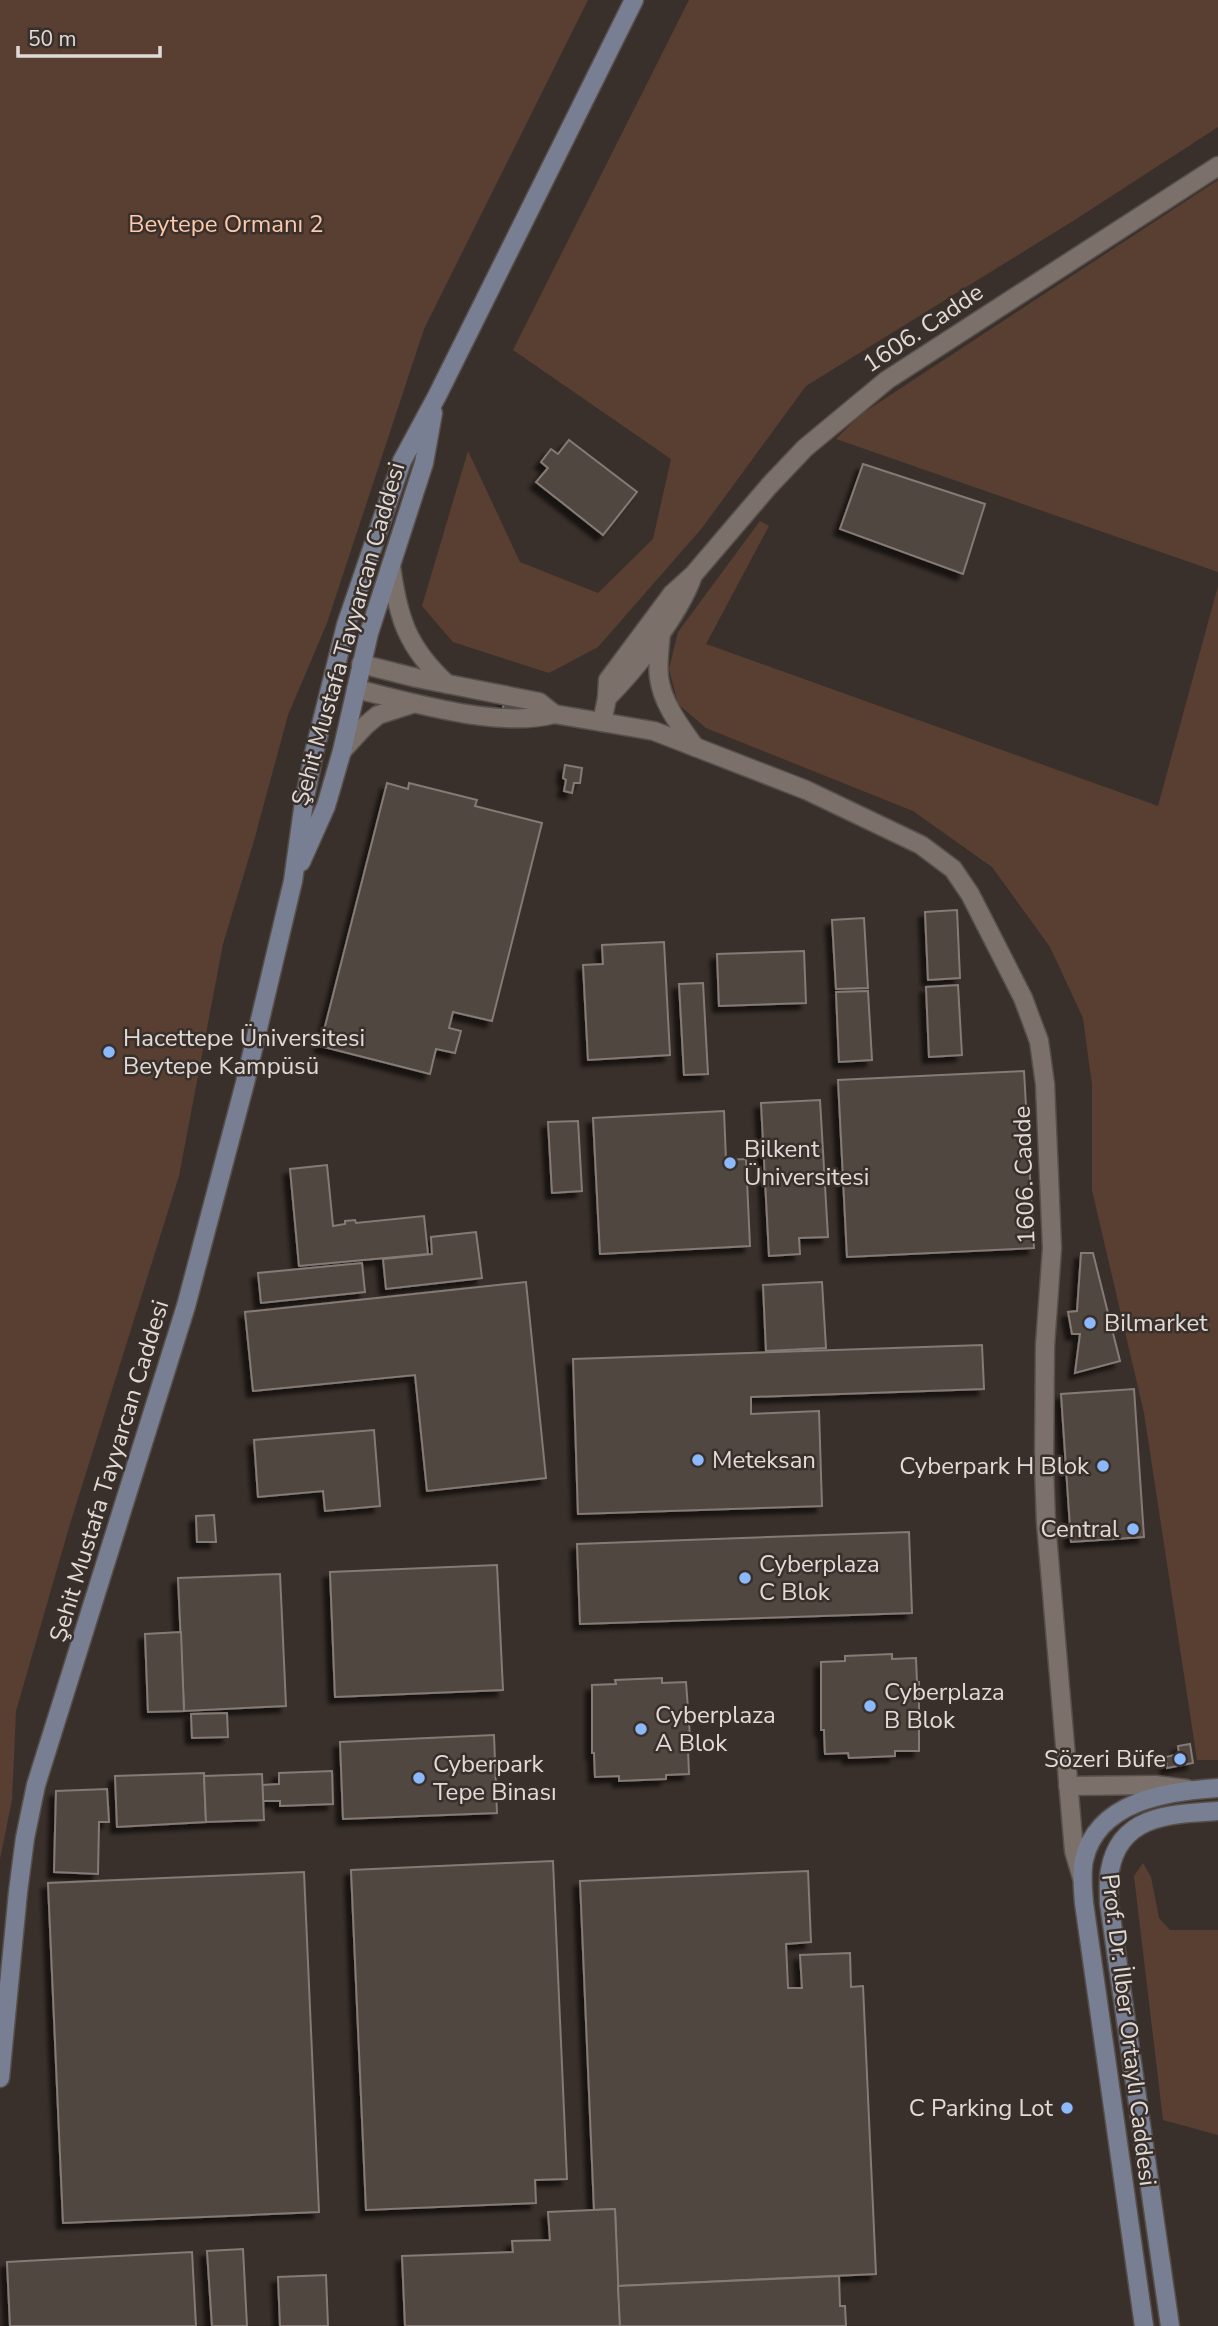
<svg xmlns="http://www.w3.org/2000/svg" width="1218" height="2326" font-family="'Nunito Sans',sans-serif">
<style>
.green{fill:#583f32}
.building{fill:#504640;stroke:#857a74;stroke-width:2;filter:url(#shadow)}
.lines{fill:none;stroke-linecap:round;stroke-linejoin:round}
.street-casing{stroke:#574f4b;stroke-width:21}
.secondary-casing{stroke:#574f4b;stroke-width:21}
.street{stroke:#7b706a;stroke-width:18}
.secondary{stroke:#787f92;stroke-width:18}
.poi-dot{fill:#8cb9fc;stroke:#3a302b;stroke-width:2.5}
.labels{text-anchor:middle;stroke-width:5;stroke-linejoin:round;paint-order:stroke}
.park-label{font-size:24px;fill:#fec9ab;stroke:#3a302b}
.street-label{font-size:24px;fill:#e1dbd7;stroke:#3a302b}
.poi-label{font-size:24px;fill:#e1dbd7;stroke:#3a302b;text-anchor:start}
</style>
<defs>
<filter id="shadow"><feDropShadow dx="-6" dy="6" stdDeviation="2" flood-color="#0009"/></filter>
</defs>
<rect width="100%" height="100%" fill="#3a302b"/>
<g class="green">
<polygon points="0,0 588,0 424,329 327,623 288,715 255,837 223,944 179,1176 70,1524 16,1711 12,1800 0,1859"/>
<polygon points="689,0 1218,0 1218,127 1073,221 806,386 702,528 598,647 549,673 453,642 422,606 468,451 520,562 598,593 653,539 671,459 513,350"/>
<polygon points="1218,180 1218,572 836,439 860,415"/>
<polygon points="760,521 769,526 706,644 1158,806 1218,586 1218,1760 1197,1760 1144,1413 1092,1190 1092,1085 1083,1018 1050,947 992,867 913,811 706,728 678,704 669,669 678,632"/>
<polygon points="1143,1863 1151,1877 1159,1918 1170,1930 1218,1930 1218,2135 1163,2120 1134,1876"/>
</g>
<g class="building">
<polygon points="569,440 637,492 603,535 536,482 548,468 541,462 551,449 558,454"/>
<polygon points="863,464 985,504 963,574 840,529"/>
<polygon points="504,700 521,702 520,713 503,710"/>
<polygon points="565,765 582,768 580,783 574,783 572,793 564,791 566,780 563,778"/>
<polygon points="387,783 408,789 409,783 477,800 475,806 542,823 492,1021 453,1012 449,1028 461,1031 455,1053 436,1049 430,1074 320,1046"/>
<polygon points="957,910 960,978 928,980 925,912"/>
<polygon points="864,918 868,988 836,989 832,920"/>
<polygon points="664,942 670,1055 588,1060 583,965 603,964 602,945"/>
<polygon points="804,951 806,1003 719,1006 717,954"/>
<polygon points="703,983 708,1074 684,1075 679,984"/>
<polygon points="958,985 962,1055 929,1057 926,987"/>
<polygon points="868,991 872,1060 839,1062 836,992"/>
<polygon points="1024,1071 1034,1248 847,1257 838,1080"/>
<polygon points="820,1100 828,1237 799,1238 800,1254 769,1256 761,1103"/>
<polygon points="724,1111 726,1160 746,1159 750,1246 600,1254 593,1118"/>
<polygon points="578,1121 582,1191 552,1193 548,1122"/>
<polygon points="327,1165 333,1226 345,1224 345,1221 355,1220 356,1223 424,1216 428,1254 299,1266 290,1169"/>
<polygon points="476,1232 482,1278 386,1289 383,1259 432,1254 431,1237"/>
<polygon points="1081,1253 1093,1253 1120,1361 1075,1373 1080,1334 1072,1334 1068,1312 1077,1311"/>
<polygon points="362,1263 365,1292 261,1303 258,1273"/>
<polygon points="526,1282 546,1478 427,1491 415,1375 253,1391 245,1312"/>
<polygon points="822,1282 826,1348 766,1351 763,1285"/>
<polygon points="982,1345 984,1389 751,1397 751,1414 819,1411 822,1506 578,1514 573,1359"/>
<polygon points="1134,1389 1144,1537 1071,1542 1061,1394"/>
<polygon points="374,1430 380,1506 325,1511 323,1491 258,1497 254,1440"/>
<polygon points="214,1515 216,1542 197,1542 196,1516"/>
<polygon points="909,1532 912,1613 580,1624 577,1544"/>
<polygon points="497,1565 503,1690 335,1697 330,1572"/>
<polygon points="280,1574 286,1706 184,1711 178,1578"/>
<polygon points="181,1632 184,1711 148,1712 145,1634"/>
<polygon points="892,1654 892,1659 916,1658 917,1682 919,1682 919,1751 895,1751 895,1756 849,1758 848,1753 825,1754 824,1730 821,1730 821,1662 845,1661 845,1656"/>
<polygon points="662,1678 662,1683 686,1682 691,1750 688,1750 689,1774 666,1775 666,1779 619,1781 619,1776 595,1777 594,1753 592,1753 592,1685 616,1684 615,1680"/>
<polygon points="227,1713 228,1737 192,1738 191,1714"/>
<polygon points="494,1735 497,1813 343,1819 340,1742"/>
<polygon points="1190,1744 1193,1763 1167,1768 1166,1757 1179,1754 1178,1746"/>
<polygon points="332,1771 333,1804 280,1806 280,1801 263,1801 262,1785 279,1784 279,1773"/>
<polygon points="204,1773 206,1822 117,1827 115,1776"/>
<polygon points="262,1774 264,1820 206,1822 204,1776"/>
<polygon points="107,1789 109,1822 99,1822 98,1874 54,1872 56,1791"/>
<polygon points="553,1861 567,2179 535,2180 536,2203 366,2210 351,1870"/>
<polygon points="808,1871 811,1942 786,1944 788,1988 802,1988 800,1955 850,1953 851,1987 863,1986 876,2274 618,2286 615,2209 594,2210 580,1881"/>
<polygon points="304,1872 319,2212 63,2223 48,1883"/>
<polygon points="615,2209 620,2326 405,2326 402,2256 513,2252 512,2241 550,2240 548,2212"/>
<polygon points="243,2249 247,2326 212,2326 207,2251"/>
<polygon points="192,2252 196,2326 10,2326 7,2262"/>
<polygon points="326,2275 328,2326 280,2326 278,2277"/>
<polygon points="839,2276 840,2306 845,2306 846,2326 620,2326 618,2286"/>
</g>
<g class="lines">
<defs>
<g id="street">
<path d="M391,566C398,618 407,647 447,684"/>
<path d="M661,632C660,647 657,663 659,677C662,703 680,726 695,747"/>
<polyline points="361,664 417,678 539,702 554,714"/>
<path d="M356,689C410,702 500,729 554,714L654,731L806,790L921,845L953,869L970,894L1023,998L1039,1041L1045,1084L1052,1248L1045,1346L1044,1467L1046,1523L1074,1851L1082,1878"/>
<path d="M607,698C636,669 678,616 692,578"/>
<polyline points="602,722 607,698 608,680 672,594 693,575 769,486 805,448 887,380 1218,166"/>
<polyline points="342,751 366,725 378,715 412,704"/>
<polyline points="1068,1786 1155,1785 1187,1789"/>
</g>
<g id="secondary">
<polyline points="301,862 326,806 342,751 369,633 424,463 433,413"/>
<polyline points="0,2078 18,1892 25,1838 36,1785 186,1306 245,1083 293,881 304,802 314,753 346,625 402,461 437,396 634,0"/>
<path d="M1144,2326L1084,1903C1083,1889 1081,1875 1084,1860C1097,1801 1168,1791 1218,1788"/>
<path d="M1170,2326L1109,1903C1109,1892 1108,1881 1110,1870C1120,1814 1172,1814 1218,1811"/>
</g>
</defs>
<use href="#street" class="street-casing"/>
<use href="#secondary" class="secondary-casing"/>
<use href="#street" class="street"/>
<use href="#secondary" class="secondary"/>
</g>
<g class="poi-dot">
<circle cx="109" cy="1052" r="7"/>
<circle cx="730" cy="1163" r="7"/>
<circle cx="1090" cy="1323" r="7"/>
<circle cx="698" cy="1460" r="7"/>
<circle cx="1103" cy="1466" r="7"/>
<circle cx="1133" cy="1529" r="7"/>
<circle cx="745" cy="1578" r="7"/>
<circle cx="870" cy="1706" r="7"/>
<circle cx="641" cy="1729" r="7"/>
<circle cx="1180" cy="1759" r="7"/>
<circle cx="419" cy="1778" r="7"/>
<circle cx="1067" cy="2108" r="7"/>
</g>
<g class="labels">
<g class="park-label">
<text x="226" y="232">Beytepe Ormanı 2</text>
</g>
<g class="street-label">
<text transform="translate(923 328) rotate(-34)" y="8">1606. Cadde</text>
<text transform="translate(348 634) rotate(-74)" y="8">Şehit Mustafa Tayyarcan Caddesi</text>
<text transform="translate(1024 1175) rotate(-92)" y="8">1606. Cadde</text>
<text transform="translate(109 1471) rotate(-73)" y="8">Şehit Mustafa Tayyarcan Caddesi</text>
<text transform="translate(1129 2030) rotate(83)" y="8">Prof. Dr. İlber Ortaylı Caddesi</text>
</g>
<g class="poi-label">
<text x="123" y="1046">Hacettepe Üniversitesi<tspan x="123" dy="28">Beytepe Kampüsü</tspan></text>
<text x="744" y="1157">Bilkent<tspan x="744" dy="28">Üniversitesi</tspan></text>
<text x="1104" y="1331">Bilmarket</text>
<text x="712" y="1468">Meteksan</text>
<text x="1089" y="1474" text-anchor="end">Cyberpark H Blok</text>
<text x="1119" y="1537" text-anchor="end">Central</text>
<text x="759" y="1572">Cyberplaza<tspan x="759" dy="28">C Blok</tspan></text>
<text x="884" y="1700">Cyberplaza<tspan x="884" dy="28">B Blok</tspan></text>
<text x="655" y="1723">Cyberplaza<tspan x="655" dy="28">A Blok</tspan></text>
<text x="1166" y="1767" text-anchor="end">Sözeri Büfe</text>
<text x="433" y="1772">Cyberpark<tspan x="433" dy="28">Tepe Binası</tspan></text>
<text x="1053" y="2116" text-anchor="end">C Parking Lot</text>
</g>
</g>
<path d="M18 46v10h142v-10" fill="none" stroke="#e1dbd7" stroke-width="3.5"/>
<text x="28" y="46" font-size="21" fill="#e1dbd7" stroke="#3a302b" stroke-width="5" paint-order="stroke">50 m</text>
</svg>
